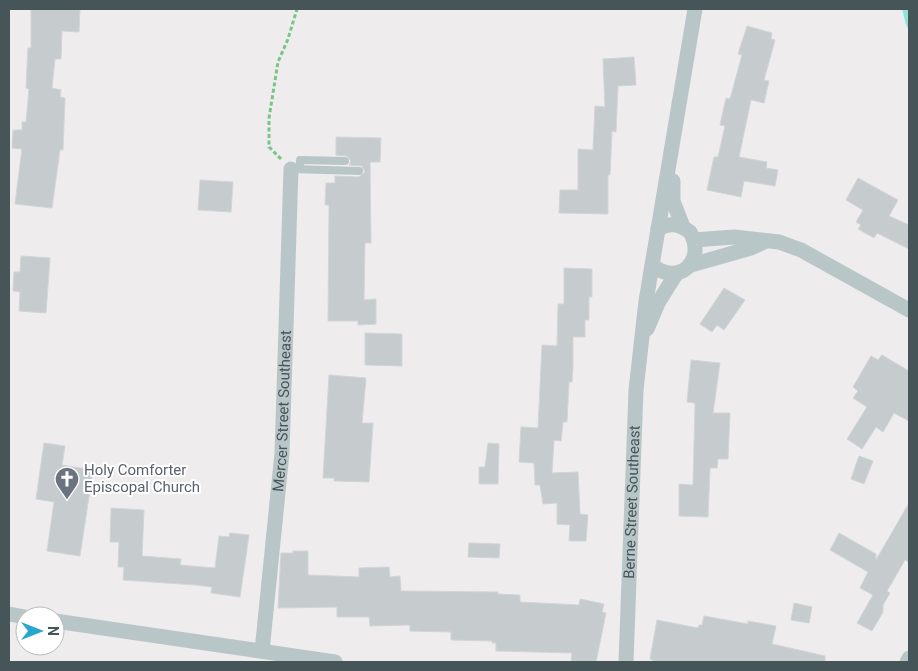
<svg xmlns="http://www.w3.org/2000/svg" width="918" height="671" font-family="Roboto,sans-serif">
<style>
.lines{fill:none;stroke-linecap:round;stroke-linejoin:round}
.stream{stroke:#8ee3d9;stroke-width:5.5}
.building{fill:#c6cbce;stroke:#d1d5d7}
.path{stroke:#78c586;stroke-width:3;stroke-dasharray:4 2.5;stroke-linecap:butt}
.lane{stroke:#b9c6c8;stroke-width:8}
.street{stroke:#b9c6c8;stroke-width:15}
.labels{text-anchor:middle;stroke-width:4;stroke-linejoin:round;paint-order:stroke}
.street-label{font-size:15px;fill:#465558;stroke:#fff}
.worship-label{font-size:15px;fill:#5b616d;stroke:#fff;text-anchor:start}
</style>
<rect width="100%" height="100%" fill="#efeced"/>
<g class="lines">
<polyline class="stream" points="905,9 909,25"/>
</g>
<g class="building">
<polygon points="31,9 80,9 79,32 62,31 61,59 55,59 52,88 61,90 60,97 65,98 63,150 60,150 52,208 15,204 22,149 12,148 13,130 22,130 22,122 26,122 29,89 26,88 28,48 31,48"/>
<polygon points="747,26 772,33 771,39 775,40 764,80 769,81 764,103 751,100 739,157 767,162 766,168 778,170 775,186 744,181 741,197 707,190 714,157 718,157 725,126 720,125 726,98 730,99 742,55 738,54"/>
<polygon points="634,57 636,85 618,86 616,132 612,131 610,175 608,175 608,214 559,213 560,190 578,190 578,149 593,150 595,106 605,107 603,59"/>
<polygon points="336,137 381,138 380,162 370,162 371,243 365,243 364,300 376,299 376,324 358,325 358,321 328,321 329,205 325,205 326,183 335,183 335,176 359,177 365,172 362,166 349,165 351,161 347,156 336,155"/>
<polygon points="858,178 898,200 889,216 909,225 909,249 877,233 874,238 858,229 861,225 856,222 863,210 846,200"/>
<polygon points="200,180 233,182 231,212 198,210"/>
<polygon points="21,256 50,258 46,313 19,311 20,292 13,291 14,272 20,272"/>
<polygon points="564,268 592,269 592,297 589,297 589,320 585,320 585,337 573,337 573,365 572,382 569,382 567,422 563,422 561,441 554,440 552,473 578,472 580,514 588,515 586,541 569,541 570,525 557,524 557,503 543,504 540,485 535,485 534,463 519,462 521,427 538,428 542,345 557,346 558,304 564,304"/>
<polygon points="724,288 745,300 724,330 717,325 712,332 700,324"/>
<polygon points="365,333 402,334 402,366 365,365"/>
<polygon points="882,355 909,371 909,421 894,413 883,432 876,427 862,449 847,439 867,407 853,398 858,391 853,387 871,356 878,360"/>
<polygon points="691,360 720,363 713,413 730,413 728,459 718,459 717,468 710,468 708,517 679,516 679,484 693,485 695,403 687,402"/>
<polygon points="329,375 366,378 362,423 373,423 369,482 334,481 334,478 323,478"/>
<polygon points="44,443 65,446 62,465 93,470 80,556 47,551 54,502 36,499"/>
<polygon points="488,443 499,444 498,484 479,484 479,467 485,467"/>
<polygon points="859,456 873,461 864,484 851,479"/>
<polygon points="909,503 909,562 905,560 887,591 890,593 883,605 883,612 872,631 857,623 873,595 860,588 868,572 830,550 839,533 876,554 876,560"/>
<polygon points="111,508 144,510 142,556 181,559 180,565 215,568 219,536 229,537 230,533 249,535 240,597 211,593 212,587 196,585 123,580 124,567 118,567 119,542 110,542"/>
<polygon points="469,543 500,544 499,558 468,557"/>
<polygon points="293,551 308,551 308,575 359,577 359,568 389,567 390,577 400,576 401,591 498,592 498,594 520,595 520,602 579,605 580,599 604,604 602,612 606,613 596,662 571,661 572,653 496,651 496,643 492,643 492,641 451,640 451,632 410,631 410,625 370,626 369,617 337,617 337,607 278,608 281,553 293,553"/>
<polygon points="794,603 812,607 809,623 791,620"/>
<polygon points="704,616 748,624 748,621 776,626 772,644 825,656 825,662 652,662 653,660 650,659 657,620 698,628 699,625 702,625"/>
</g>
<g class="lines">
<polyline class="path" points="281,159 269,147 269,118 278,62 288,39 297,9"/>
<g class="lane">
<polyline points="291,169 359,171"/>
<polyline points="300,169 300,160 345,161"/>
</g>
<g class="street">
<polyline points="673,181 673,201 683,227"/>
<polyline points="694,240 734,237 779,242 801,250 909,310"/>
<path d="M652,265C678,287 707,261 690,232C679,224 670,222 658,229"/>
<polyline points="691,265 751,248 764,242"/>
<polyline points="647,329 658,303 676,274"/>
<polyline points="9,614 25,617"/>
<polyline points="55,621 335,662"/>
<path id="s1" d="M262,651L282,453L291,169"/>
<path id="s2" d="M626,662L636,390L646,301L695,9"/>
<polyline points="907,662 909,658"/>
</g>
</g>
<defs>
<symbol id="church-pin" viewBox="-11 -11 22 30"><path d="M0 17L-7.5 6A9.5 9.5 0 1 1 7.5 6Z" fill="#6b7280" stroke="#fff"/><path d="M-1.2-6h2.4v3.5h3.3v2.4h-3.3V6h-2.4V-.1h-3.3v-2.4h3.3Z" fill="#fff"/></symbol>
</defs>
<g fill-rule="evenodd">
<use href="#church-pin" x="53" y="465" width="28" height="38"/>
</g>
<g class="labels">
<g class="street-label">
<text dy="5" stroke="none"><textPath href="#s1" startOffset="241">Mercer Street Southeast</textPath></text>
<text dy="5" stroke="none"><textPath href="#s2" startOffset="160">Berne Street Southeast</textPath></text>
</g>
<g class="worship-label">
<text x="84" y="475">Holy Comforter<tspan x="84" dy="17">Episcopal Church</tspan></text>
</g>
</g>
<rect width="918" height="671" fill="none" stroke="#465558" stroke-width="20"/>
<g transform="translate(40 631) rotate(90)"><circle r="24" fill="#ffffff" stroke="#b5bbbc"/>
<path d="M0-4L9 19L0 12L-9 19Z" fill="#28a7cd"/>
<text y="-8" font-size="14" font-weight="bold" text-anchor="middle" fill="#465558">N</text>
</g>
</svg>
